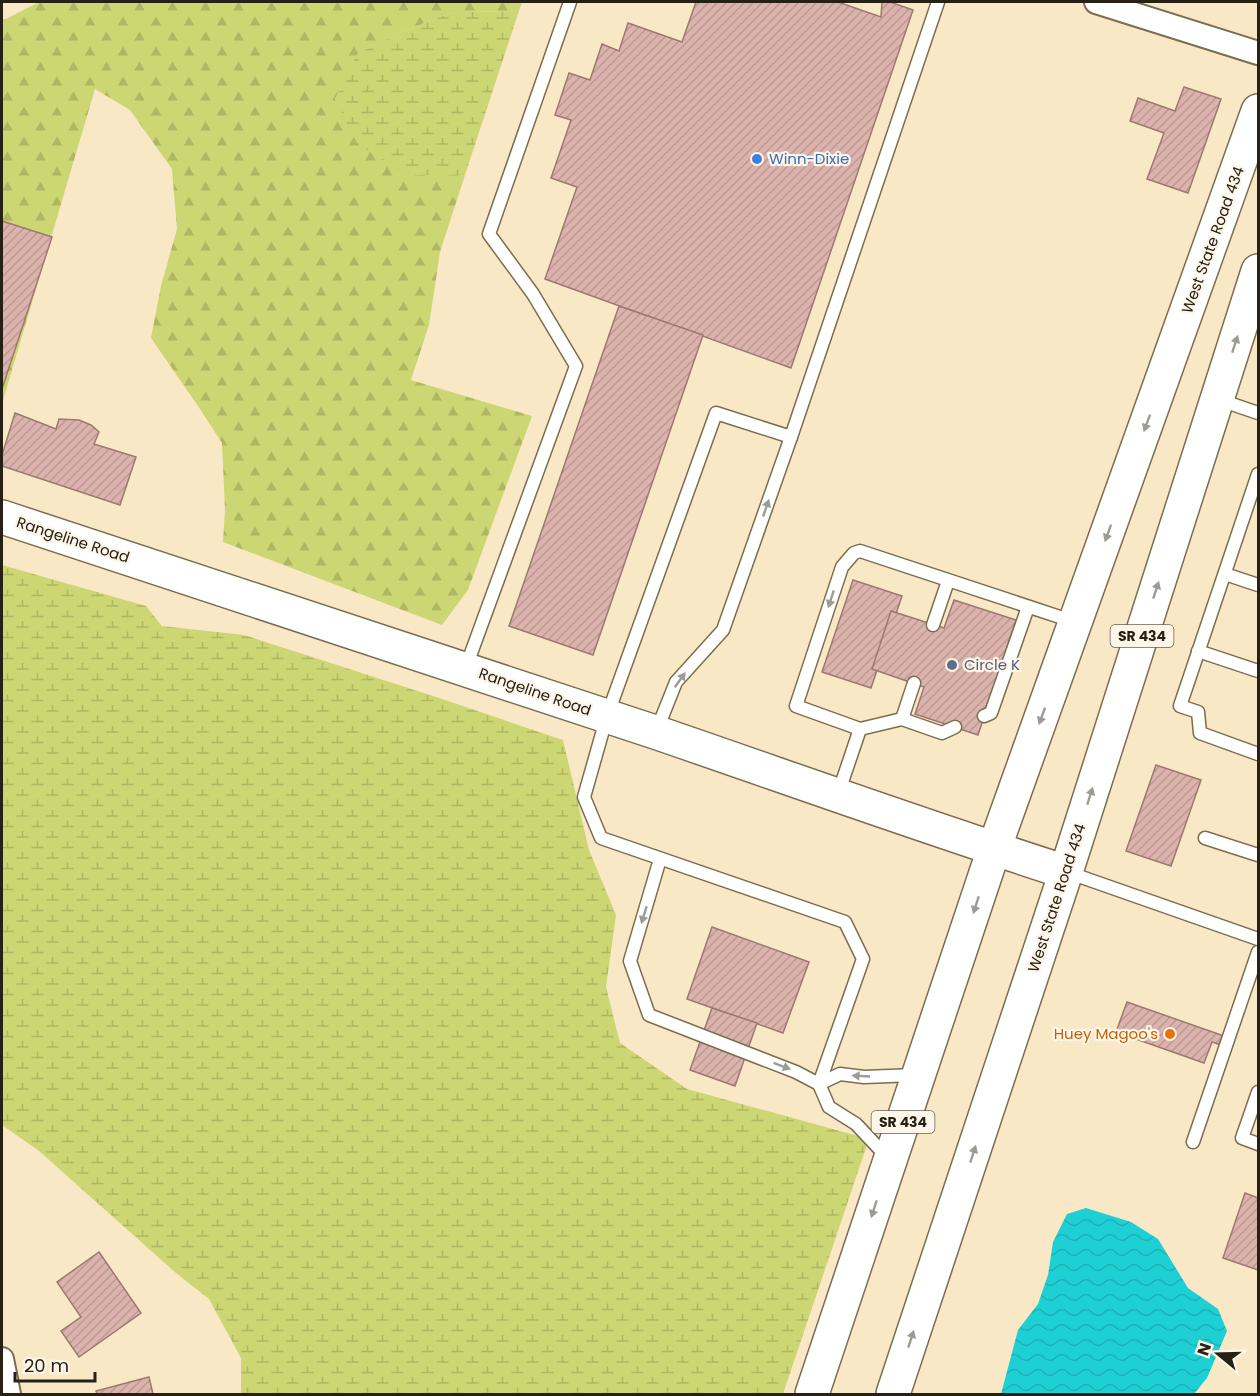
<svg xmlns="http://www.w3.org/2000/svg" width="1260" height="1396" font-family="Poppins,sans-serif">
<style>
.forest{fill:url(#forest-firs)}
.wetland{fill:url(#wetland-marsh)}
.water{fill:url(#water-waves)}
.building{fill:url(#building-hatch);stroke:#9d7871;stroke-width:1.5}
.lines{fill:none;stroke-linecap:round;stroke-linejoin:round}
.lane-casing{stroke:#7c6d4f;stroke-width:15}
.street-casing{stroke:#7c6d4f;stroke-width:26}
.secondary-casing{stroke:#7c6d4f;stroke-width:36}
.primary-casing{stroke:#7c6d4f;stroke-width:36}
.lane{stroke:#fff;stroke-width:12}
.street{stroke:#fff;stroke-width:22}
.secondary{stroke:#fff;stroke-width:33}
.primary{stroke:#fff;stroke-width:33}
.oneway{fill:#9e9b96}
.shop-dot{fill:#3f7fe0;stroke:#fdf6e9;stroke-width:2}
.service-dot{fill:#5c6f8a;stroke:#fdf6e9;stroke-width:2}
.food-dot{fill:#e8710a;stroke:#fdf6e9;stroke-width:2}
.labels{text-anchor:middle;stroke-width:4.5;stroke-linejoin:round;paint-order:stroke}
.shield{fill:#fdf6e9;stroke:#676155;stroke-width:1.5}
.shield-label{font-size:14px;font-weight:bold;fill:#272115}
.shop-label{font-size:15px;fill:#366cbe;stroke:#fdf6e9;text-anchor:start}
.street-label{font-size:15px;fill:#272115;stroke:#fdf6e9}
.service-label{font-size:15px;fill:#4e5e75;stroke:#fdf6e9;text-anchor:start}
.food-label{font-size:15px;fill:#c56008;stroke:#fdf6e9;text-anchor:end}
</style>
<defs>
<pattern id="forest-firs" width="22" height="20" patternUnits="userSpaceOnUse" patternTransform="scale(1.5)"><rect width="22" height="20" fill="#ccd672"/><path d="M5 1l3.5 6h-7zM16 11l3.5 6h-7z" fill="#afb762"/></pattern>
<pattern id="wetland-marsh" width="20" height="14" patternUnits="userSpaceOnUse" patternTransform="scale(1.5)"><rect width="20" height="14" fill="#ccd672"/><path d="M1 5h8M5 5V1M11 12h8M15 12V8" fill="none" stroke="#afb762"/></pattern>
<pattern id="water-waves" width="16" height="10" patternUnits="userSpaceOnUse" patternTransform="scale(1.5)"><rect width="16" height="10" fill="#1ed0d4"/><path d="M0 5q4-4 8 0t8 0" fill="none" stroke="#1bb2b5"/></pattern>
<pattern id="building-hatch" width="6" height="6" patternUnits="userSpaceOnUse" patternTransform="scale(1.5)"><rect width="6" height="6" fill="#dbb3ac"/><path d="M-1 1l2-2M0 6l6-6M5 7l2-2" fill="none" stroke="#bc9a93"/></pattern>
</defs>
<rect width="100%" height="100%" fill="#f9e8c6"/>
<polygon class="forest" points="39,2 522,2 519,11 453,12 402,32 358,54 335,99 405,175 465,175 440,252 429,325 411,380 532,416 468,590 442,625 223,542 225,510 222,443 198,406 151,338 161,286 177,229 172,169 130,110 95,89 2,404 2,19 6,19"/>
<g class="wetland">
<polygon points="519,11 465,175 405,175 357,143 335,99 357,54 402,32 453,12"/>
<polygon points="2,565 146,606 162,626 244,635 433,696 563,740 589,850 616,915 606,987 620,1043 687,1089 869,1139 783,1394 241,1394 241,1358 209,1299 176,1273 39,1151 2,1125"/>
</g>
<polygon class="water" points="1086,1208 1131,1222 1158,1239 1188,1288 1218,1309 1227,1331 1207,1378 1194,1394 1001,1394 1018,1330 1038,1304 1048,1275 1053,1242 1067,1214"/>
<g class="building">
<polygon points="696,2 838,2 881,17 882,2 890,2 913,10 791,368 545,279 577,187 551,178 571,120 555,115 569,73 590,80 602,44 619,51 628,23 682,42"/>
<polygon points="1184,87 1221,99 1188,193 1147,179 1164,133 1130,121 1138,98 1175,111"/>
<polygon points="2,221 52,237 2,389"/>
<polygon points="619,306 703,335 593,655 509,626"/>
<polygon points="15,413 56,429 59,419 79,420 91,425 99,432 94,444 136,457 120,505 2,466 2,455"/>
<polygon points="853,580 902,596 871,688 822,672"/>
<polygon points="954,600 1016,620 978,735 915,714 924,687 872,669 891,611 944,628"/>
<polygon points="1156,765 1201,780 1171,866 1126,851"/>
<polygon points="712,927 809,962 783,1033 687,999"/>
<polygon points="1127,1002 1224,1036 1221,1045 1212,1042 1204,1063 1116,1032"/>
<polygon points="712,1008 757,1023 735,1086 690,1070"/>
<polygon points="1245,1193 1258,1198 1258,1270 1223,1258"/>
<polygon points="99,1252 141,1313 79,1357 61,1331 81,1317 57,1282"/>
<polygon points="149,1377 153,1394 97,1394 96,1391"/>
</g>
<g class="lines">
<defs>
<g id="lane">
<polyline points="1217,399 1258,413"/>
<polyline points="1258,474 1180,706 1198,712 1200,733 1258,754"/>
<polyline points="1225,574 1258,585"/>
<polyline points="933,625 948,581"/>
<polyline points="1198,651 1258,671"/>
<polyline points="466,667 576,366 533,294 489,234 570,2"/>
<polyline points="914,683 902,719 942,733 955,727"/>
<polyline points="984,716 991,713 1028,607"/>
<polyline points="860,729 902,719"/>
<polyline points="656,732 676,682 723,630 791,437"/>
<polyline points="838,794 860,729 796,706 842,567 854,553 860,551 1075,622"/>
<polyline points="1205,838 1258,855"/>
<polyline points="660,859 630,961 649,1015 796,1072 819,1084 863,959 845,922 601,838 584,797 607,716 716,413 791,437 938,2"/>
<polyline points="1067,872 1258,939"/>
<polyline points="1258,1092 1242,1138 1258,1144"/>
<polyline points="1193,1142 1258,952"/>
<polyline points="888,1158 856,1124 829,1107 819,1084 840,1074 864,1077 915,1075"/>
</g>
<g id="street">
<polyline points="1096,2 1258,53"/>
<polyline points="2,1359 9,1394"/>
</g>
<path id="secondary" d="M2,517C220,588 438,659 655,732C792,779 928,828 1066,872"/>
<g id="primary">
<polyline points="812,1394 994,849 1258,111"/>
<polyline points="893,1394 1066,872 1258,271"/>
</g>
</defs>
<use href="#lane" class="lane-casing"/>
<use href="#street" class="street-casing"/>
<use href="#secondary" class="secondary-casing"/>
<use href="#primary" class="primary-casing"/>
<use href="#lane" class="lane"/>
<use href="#street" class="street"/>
<use href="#secondary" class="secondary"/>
<use href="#primary" class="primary"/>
</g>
<defs><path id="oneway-solid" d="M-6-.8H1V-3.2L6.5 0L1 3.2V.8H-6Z" transform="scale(1.5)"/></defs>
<g class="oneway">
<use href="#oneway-solid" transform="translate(1235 344) rotate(-72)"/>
<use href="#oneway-solid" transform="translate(1147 423) rotate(110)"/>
<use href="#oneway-solid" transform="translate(766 508) rotate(-71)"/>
<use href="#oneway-solid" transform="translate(1108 533) rotate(110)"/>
<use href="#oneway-solid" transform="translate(1156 590) rotate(-72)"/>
<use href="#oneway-solid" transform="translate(831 599) rotate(108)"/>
<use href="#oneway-solid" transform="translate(680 680) rotate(-54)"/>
<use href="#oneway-solid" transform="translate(1042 716) rotate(110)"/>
<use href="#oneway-solid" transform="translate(1090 796) rotate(-72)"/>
<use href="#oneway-solid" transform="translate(976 905) rotate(108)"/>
<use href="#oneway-solid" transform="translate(644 915) rotate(107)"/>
<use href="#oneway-solid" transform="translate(782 1066) rotate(21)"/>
<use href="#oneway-solid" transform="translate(861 1076) rotate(-177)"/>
<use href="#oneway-solid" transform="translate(973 1154) rotate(-72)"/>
<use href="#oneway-solid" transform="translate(874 1209) rotate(108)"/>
<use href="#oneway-solid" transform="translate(911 1339) rotate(-72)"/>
</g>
<circle class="shop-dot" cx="757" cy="159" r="6"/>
<circle class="service-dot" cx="952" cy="665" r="6"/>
<circle class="food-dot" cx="1170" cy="1034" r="6"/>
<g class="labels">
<g class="shield">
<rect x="1110.5" y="625" width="63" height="22" rx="4.5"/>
<rect x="871.5" y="1111" width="63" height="22" rx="4.5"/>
</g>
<g class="shield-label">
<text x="1142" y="641">SR 434</text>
<text x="903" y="1127">SR 434</text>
</g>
<g class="shop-label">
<text x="769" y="164">Winn-Dixie</text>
</g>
<g class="street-label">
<text transform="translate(1213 240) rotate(-70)" y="5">West State Road 434</text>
<text transform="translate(73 540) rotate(18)" y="5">Rangeline Road</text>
<text transform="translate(535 692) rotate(19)" y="5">Rangeline Road</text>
<text transform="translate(1057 898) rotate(-72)" y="5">West State Road 434</text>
</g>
<g class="service-label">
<text x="964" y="670">Circle K</text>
</g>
<g class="food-label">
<text x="1158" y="1039">Huey Magoo's</text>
</g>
</g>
<rect width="1260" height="1396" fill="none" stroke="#272115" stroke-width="6"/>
<g transform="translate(1218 1354) rotate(289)" stroke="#fdf6e9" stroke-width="4.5" paint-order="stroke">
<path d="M0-4.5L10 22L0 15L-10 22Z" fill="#272115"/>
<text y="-9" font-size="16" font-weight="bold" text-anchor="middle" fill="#272115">N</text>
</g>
<path d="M15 1372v9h80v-9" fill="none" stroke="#272115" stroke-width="3"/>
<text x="24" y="1372" font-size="18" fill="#272115" stroke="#fdf6e9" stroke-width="4.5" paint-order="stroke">20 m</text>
</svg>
